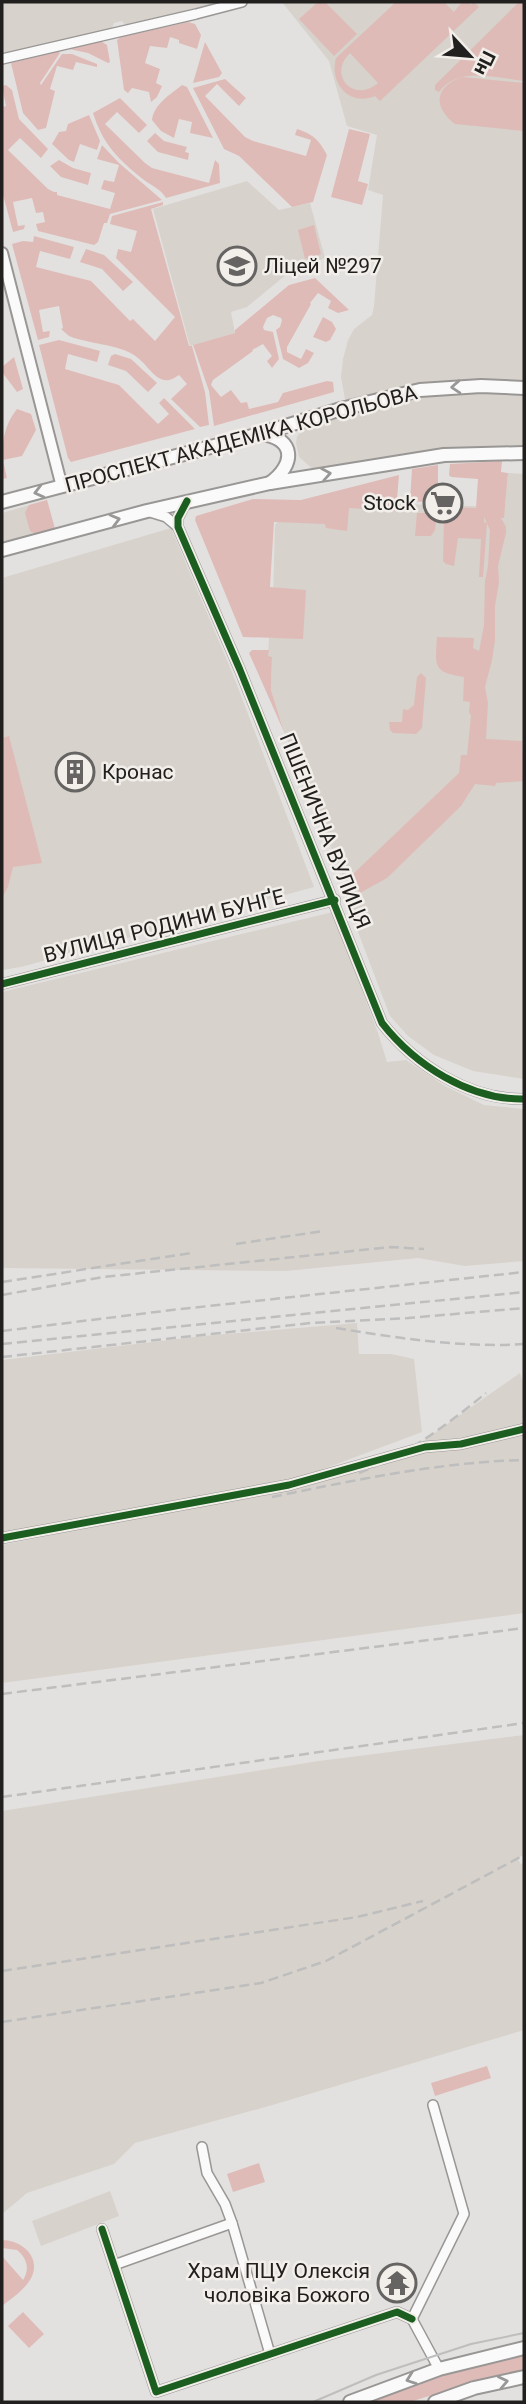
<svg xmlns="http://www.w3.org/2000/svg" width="526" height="2404" font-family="Roboto,sans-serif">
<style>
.built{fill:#d7d2cb}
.green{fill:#dfbbb8;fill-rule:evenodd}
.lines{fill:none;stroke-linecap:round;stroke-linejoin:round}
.minor-casing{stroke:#999795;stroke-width:12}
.tertiary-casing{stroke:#999795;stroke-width:14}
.secondary-casing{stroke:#999795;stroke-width:16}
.minor{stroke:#fbfafa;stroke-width:9}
.tertiary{stroke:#fbfafa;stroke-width:10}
.secondary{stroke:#fbfafa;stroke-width:12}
.tram{stroke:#bebebe;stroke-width:2}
.rail{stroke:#bebebe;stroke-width:2.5;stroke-dasharray:10 5;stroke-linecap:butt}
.cycleway-casing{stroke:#f2eeea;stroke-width:11}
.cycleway{stroke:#1b5e20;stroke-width:7}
.oneway{stroke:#999897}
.labels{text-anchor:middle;stroke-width:5;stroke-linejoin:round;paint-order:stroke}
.poi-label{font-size:21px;fill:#21201e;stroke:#f2eeea;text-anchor:start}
.street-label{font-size:21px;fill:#21201e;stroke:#f2eeea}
</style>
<rect width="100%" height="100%" fill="#e3e1df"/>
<g class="built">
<polygon points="2,2 232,2 127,27 122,21 114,23 112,28 106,32 2,53"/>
<polygon points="282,2 524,2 524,383 489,381 418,383 348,401 345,399 341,377 343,359 348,340 354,329 372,315 374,306 383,195 368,190 377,135 347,126 329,61"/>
<polygon points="247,181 279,210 310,203 325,258 287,274 247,307 231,312 235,333 190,346 153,209"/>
<polygon points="461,391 524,393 524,449 314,470 299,457 296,443 297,437 306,424 419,396"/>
<polygon points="508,473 524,474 524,1079 473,1071 434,1055 408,1036 390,1016 352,916 350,894 284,732 271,690 272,657 268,657 269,638 272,638 275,525 296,501 505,507"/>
<polygon points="47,500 55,529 2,544 2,513"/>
<polygon points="171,528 232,672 314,887 21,967 2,970 2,578"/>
<polygon points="333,912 378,1033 387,1062 406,1060 445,1086 484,1105 524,1109 524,1261 465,1266 418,1258 286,1271 2,1268 2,992"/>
<polygon points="357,1323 359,1354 391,1354 414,1359 422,1432 289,1482 2,1533 2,1360 203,1336"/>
<polygon points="520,1373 524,1385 522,1426 524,1430 524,1613 2,1683 2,1545 289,1488 393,1462"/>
<polygon points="524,1735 524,1855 517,1858 521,1864 524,1863 524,2030 269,2106 135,2143 114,2164 27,2193 2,2214 2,1811 319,1761"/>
<polygon points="110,2191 119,2216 41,2246 32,2221"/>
</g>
<g class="green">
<polygon points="318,2 325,2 357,34 334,56 299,19"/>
<path d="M396,2H444L454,12L462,2H470V5L474,2L479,7L380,101L375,96C349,107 329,83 336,58ZM350,53L378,83C354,104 327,75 350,53Z"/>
<path d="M519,2H524V81C495,78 459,66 439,92L435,90V85Z"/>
<polygon points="188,22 195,24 201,35 197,49 179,43 179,40 170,37 167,48 150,46 145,63 160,69 156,83 162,86 157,97 151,102 149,92 132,88 128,93 124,90 117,40 121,37"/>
<polygon points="99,40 107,45 110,62 108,63 88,53 69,49"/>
<polygon points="205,42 222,73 219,77 193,83"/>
<polygon points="58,51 60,53 40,83 41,85 62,54 72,54 97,64 97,67 76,62 73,70 57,66 50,89 55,91 46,128 38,130 23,113 11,63"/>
<path d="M462,77L524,83V131L455,124C433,107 434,87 462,77Z"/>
<path d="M225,79L246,98L239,106L217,84L205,96L245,137L253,141L306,156L311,140L295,135L297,129C313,134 319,140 327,155L313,202L292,207L239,156L224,149L193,88Z"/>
<polygon points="6,85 12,90 19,119 48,149 41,158 20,138 8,150 48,189 54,192 57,192 57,195 110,209 115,193 101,189 104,180 114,182 119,165 97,159 102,145 119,163 162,200 110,214 107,223 104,223 98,242 94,245 38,231 36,224 45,222 43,212 36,213 32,198 13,202 18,226 25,225 24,229 13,232 2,191 2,107 6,106 2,86"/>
<path d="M182,85L187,87L213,138L190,133L192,122L179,119L174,138L161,131L152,120C154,104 171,94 182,85Z"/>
<path d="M120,98L147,125L139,133L117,112L105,124L145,163L152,168L209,183L215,160L219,164L220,183L166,198C161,189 152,186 144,180C119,160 103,145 93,113Z"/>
<polygon points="89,115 100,141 97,150 80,144 74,162 69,160 52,144 59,132 66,131 68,124"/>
<polygon points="349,129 370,134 358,181 368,184 362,205 331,197"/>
<polygon points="155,133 164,141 187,147 185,152 189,153 188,160 158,152 147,141"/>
<polygon points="59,160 73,168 91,173 88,185 61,177 50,166"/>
<path d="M163,202V205L151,209L189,346H192L205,392L209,425L200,427L171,399L187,384L179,375C158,391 151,366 134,355C116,344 89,344 69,336L61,329L63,328L59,306L39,310L43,332L50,331L49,337L38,340L12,244L23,241L33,242L34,236L74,247L70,259L40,251L36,267L91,281L130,321L133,319L155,341L175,317L116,258L118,249L131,252L137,231L110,224L112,216Z"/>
<polygon points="314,225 321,254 305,259 298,230"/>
<polygon points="86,249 104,255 133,282 123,291 102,269 80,262"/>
<polygon points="315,278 349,310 338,313 328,308 331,301 318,293 310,303 311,304 287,347 287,352 301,359 306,349 314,353 308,363 299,368 283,359 276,330 280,327 282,320 281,318 273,315 267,318 263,327 264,330 273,332 279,359 272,368 267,361 272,356 263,344 252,350 253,351 213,380 211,385 221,397 231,390 241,403 247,402 249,409 278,402 283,393 327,381 333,382 334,392 214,426 209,391 193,345 235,333 235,330 289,285"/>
<polygon points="323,317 332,322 336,329 330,340 326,342 313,337"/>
<polygon points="59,340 100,351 97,362 68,354 65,369 119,385 158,424 169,414 159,403 164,398 195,429 71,462 68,458 39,345"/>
<polygon points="115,354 131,359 157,383 148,392 126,371 108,365 111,356"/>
<polygon points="14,357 23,389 17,392 2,372 2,367"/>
<path d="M17,409L31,414L36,430L22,456L3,460L7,478L2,479C2,453 0,430 17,409Z"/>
<path d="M502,461L501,472L508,473L504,518H501L506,527V533L498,566L499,582L495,606V640L492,660L485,687L488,703L486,739L522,741L524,781L496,783L495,786L475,784L461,806L387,878L360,893L352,875L459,773L461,755H467L471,716L469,712L470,702L463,701L464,677C433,672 435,667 437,637L474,638L473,648L479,651L484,625L485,581L488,566L490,530L484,517V522L487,523L483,577H479L481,539L458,538L454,566L446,564L443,561L444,521L452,522V515L445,514L446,507L476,508L478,479L451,477L449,475L450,464Z"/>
<polygon points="438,465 438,503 410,501 412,469"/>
<polygon points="399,475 396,511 349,508 347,531 326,528 325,524 274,522 270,587 306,590 303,639 243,637 195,520 196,516 253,499 301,500"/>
<polygon points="47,500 55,529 36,534 30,531 25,513 29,505"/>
<polygon points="417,513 433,513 432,520 436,521 435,530 431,536 415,536"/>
<polygon points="252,650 269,650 268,656 272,657 271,690 284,732 249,653"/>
<polygon points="421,673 426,678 422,728 416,734 393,733 390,730 389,722 402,722 403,709 408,710 414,705 417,677"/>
<polygon points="9,736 42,863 13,867 8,887 2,898 2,738"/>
<polygon points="487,2066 491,2078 435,2096 431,2083"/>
<polygon points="259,2163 265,2182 233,2192 227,2174"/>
<path d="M2,2240C23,2240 43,2259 30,2280C24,2290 11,2299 2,2306V2256L23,2280C30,2269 27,2258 17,2250L2,2248Z"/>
<polygon points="23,2312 44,2334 29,2348 8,2326"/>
<polygon points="524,2351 524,2370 486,2378 410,2402 365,2402 480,2362"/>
</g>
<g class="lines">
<defs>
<g id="minor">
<polyline points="2,59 196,14 242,2"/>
<path d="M186,502L178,518V527L240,670L382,1023C415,1065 469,1100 524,1099"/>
<polyline points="150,512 166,517 178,527"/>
<polyline points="2,984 335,900"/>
<polyline points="2,1538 289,1485 425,1447 461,1444 524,1429"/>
<polyline points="433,2105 464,2214 412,2319 439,2369"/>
<polyline points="202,2147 207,2173 225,2204 232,2223 270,2354"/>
<polyline points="102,2229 156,2392 397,2312 412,2319"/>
<polyline points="114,2265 232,2223"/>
</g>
<polyline id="tertiary" points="2,253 62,487"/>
<g id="secondary">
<path d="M262,434C296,439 295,465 270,483"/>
<polyline points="2,502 260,434 341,409 420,390 481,386 524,388"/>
<polyline points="2,550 147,511 270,483 444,455 524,453"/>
<polyline points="350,2402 439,2369 524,2348"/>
<polyline points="435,2402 474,2388 524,2377"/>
</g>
</defs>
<use href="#minor" class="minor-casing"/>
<use href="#tertiary" class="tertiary-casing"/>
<use href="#secondary" class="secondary-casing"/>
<use href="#minor" class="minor"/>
<use href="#tertiary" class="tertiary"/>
<use href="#secondary" class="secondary"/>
<polyline class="tram" points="313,2402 376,2375 471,2344 524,2333"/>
<g class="rail">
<polyline points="236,1244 323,1231"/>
<polyline points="2,1282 191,1253"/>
<polyline points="2,1295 103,1277 391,1247 424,1249"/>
<path d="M336,1328C398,1338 461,1348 524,1344"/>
<polyline points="2,1331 172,1310 524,1272"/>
<polyline points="2,1344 524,1292"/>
<polyline points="2,1357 311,1323 408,1318 524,1308"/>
<path d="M359,1473C406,1456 448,1424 486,1393"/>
<path d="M272,1497C356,1480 439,1462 524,1460"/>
<polyline points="2,1694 524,1628"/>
<polyline points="2,1797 524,1723"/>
<polyline points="2,1971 357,1917 423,1901"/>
<polyline points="2,2022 261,1983 326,1961 524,1855"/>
</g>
<defs>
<g id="cycleway">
<path d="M187,501L178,518V527L240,670L382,1023C415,1065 469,1100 524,1099"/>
<polyline points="2,984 335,900"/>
<polyline points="2,1538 289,1485 425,1447 461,1444 524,1429"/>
<polyline points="102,2229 156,2392 397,2312 412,2319"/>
</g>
</defs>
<use href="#cycleway" class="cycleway-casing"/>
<use href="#cycleway" class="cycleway"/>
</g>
<defs><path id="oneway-chevron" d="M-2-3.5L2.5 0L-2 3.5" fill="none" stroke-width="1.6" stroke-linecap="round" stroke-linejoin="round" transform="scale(1.75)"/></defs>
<g class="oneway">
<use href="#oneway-chevron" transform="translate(456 387) rotate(176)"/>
<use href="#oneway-chevron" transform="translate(326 474) rotate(-10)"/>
<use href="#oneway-chevron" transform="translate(39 492) rotate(166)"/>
<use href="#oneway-chevron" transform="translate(115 520) rotate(-15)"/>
<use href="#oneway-chevron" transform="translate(411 2379) rotate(160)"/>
<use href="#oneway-chevron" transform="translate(503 2382) rotate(-12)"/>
</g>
<defs>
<symbol id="school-ring" viewBox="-11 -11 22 22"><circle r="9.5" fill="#f2eeea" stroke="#656462" stroke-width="1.5"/><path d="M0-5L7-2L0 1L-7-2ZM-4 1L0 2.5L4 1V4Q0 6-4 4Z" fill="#656462"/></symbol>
<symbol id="supermarket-ring" viewBox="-11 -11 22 22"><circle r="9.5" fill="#f2eeea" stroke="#656462" stroke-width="1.5"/><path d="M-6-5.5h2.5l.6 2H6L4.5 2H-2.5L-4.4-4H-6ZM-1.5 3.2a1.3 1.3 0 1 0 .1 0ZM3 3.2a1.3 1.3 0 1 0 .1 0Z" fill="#656462"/></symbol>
<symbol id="building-ring" viewBox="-11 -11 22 22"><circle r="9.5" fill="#f2eeea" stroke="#656462" stroke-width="1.5"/><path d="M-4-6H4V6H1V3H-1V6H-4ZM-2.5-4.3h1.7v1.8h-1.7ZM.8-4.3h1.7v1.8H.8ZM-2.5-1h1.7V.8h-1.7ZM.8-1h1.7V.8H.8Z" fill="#656462"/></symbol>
<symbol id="temple-ring" viewBox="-11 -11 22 22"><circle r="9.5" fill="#f2eeea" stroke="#656462" stroke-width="1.5"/><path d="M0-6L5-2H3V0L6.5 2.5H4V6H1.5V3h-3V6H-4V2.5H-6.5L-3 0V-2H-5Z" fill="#656462"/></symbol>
</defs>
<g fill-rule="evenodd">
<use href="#school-ring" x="215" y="244" width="44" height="44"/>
<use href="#supermarket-ring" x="421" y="481" width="44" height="44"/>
<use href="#building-ring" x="53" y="750" width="44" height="44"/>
<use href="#temple-ring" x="375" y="2261" width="44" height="44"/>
</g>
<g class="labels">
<g class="poi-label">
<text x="264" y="273">Ліцей №297</text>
<text x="416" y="510" text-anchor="end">Stock</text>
<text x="102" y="779">Кронас</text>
<text x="370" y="2278" text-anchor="end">Храм ПЦУ Олексія<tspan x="370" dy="24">чоловіка Божого</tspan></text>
</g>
<g class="street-label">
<text transform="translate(241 439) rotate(-15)" y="7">ПРОСПЕКТ АКАДЕМІКА КОРОЛЬОВА</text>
<text transform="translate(325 831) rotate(68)" y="7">ПШЕНИЧНА ВУЛИЦЯ</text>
<text transform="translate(164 926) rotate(-14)" y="7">ВУЛИЦЯ РОДИНИ БУНҐЕ</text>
</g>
</g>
<rect width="526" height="2404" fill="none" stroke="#21201e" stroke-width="7"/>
<g transform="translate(470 56) rotate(116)" stroke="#f2eeea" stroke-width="5" paint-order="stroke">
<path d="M0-5L12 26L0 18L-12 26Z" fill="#21201e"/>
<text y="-10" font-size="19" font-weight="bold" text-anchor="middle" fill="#21201e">Пн</text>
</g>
</svg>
